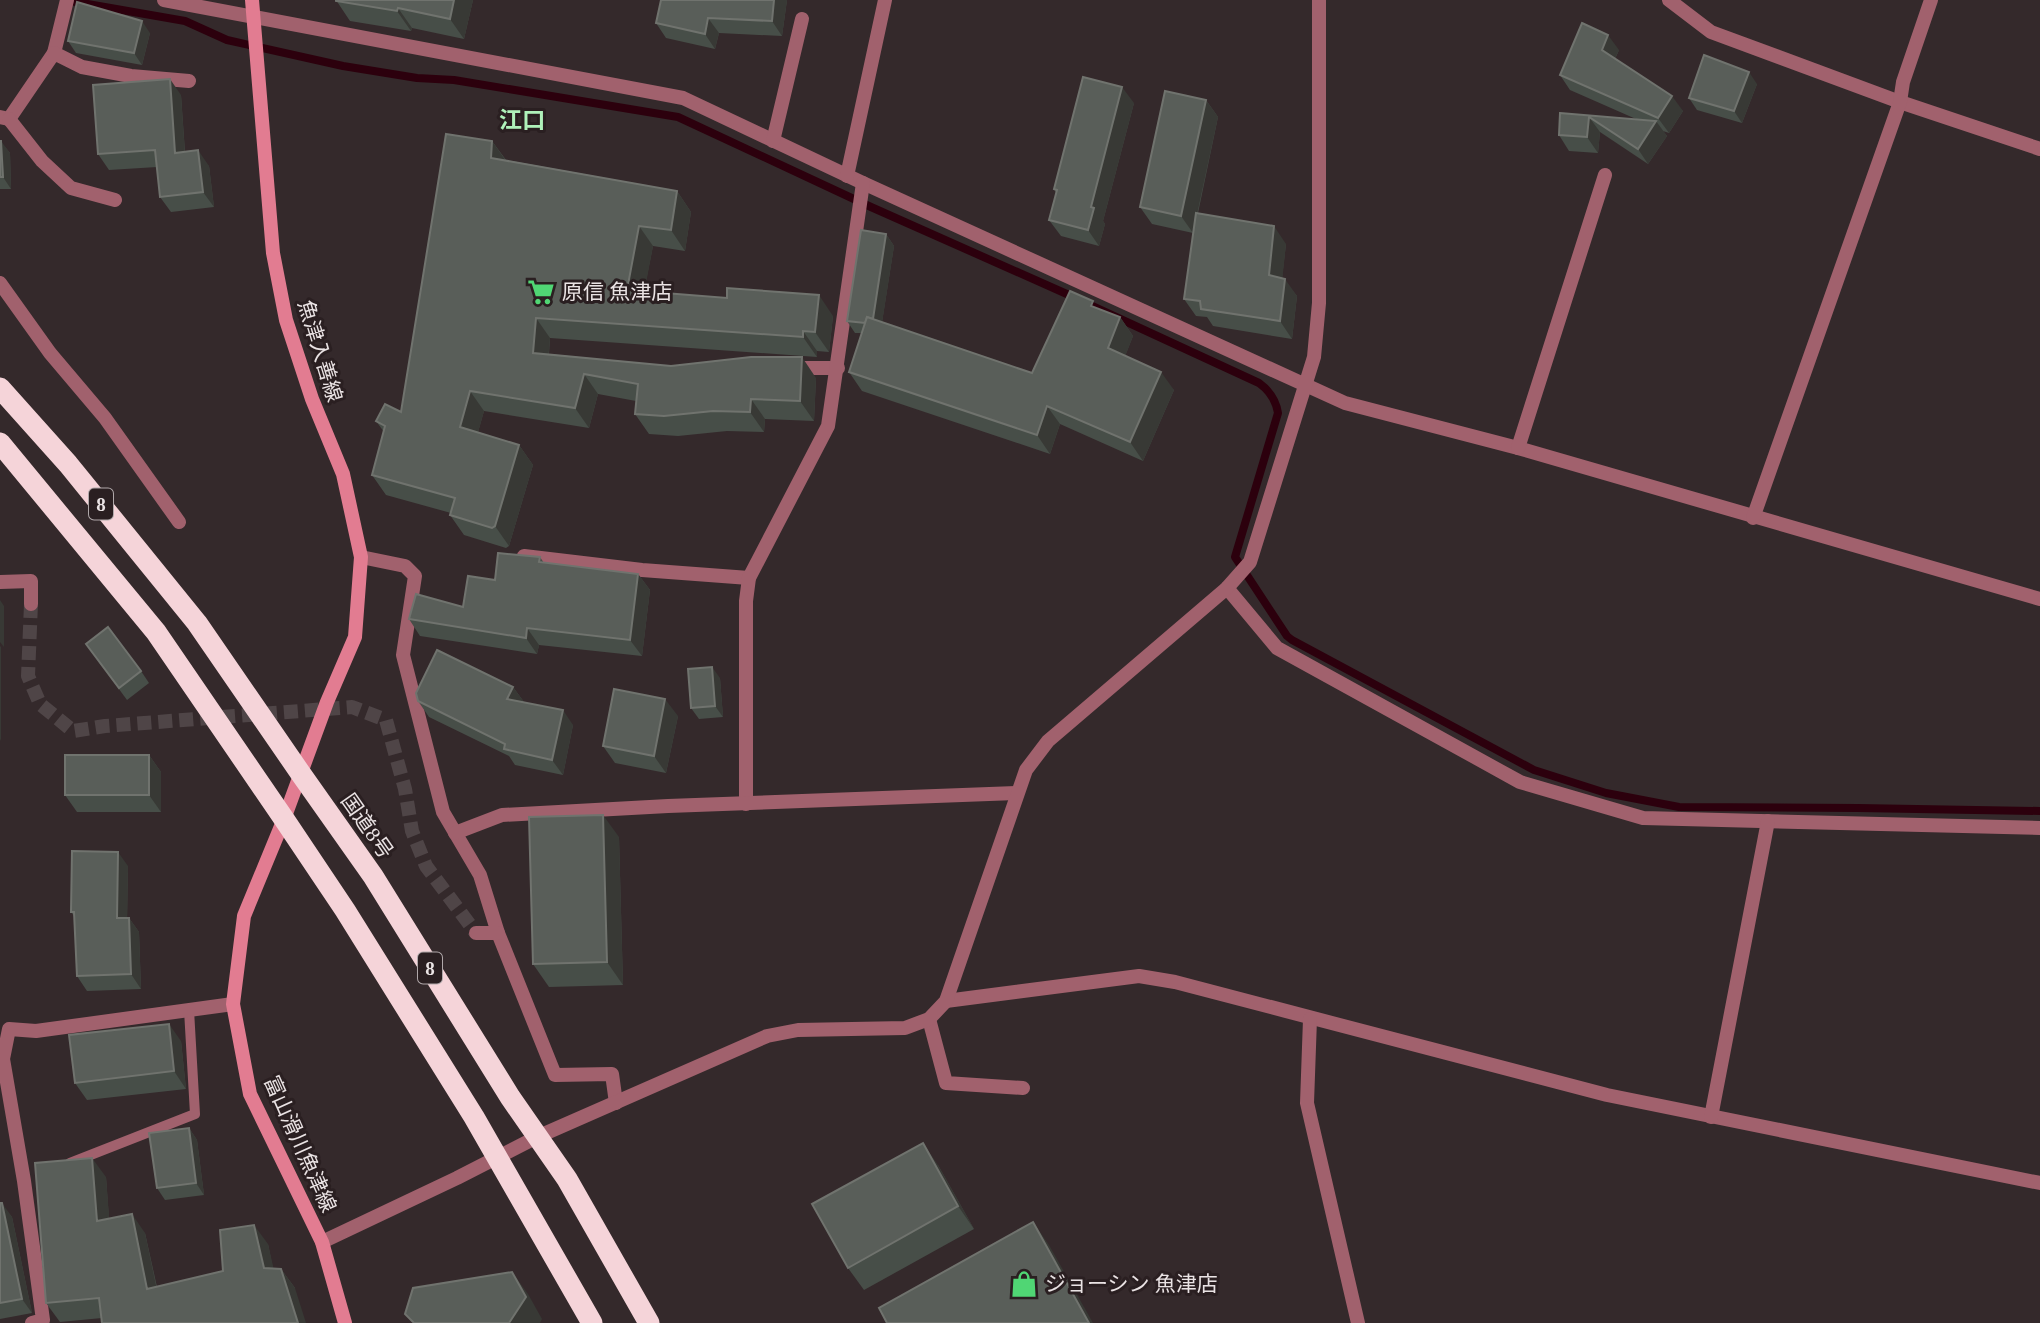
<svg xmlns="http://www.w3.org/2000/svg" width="2040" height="1323" font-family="'Times New Roman','Noto Sans JP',serif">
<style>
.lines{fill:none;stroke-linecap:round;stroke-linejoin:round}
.stream{stroke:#2c000d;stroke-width:8}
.street-tunnel{stroke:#4f4547;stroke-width:14;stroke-dasharray:14 7;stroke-linecap:butt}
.lane{stroke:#a1616d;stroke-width:10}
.street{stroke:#a1616d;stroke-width:14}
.secondary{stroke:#e27c91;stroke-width:14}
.highway{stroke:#f5d4d9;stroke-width:21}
.wall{fill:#474e48}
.shaded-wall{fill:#383935}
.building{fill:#595e59;stroke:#70736e;stroke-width:2}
.labels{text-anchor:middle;stroke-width:6;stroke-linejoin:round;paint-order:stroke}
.shield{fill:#2a1f21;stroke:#b0a8aa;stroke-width:2}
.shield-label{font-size:19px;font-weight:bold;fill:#eae3e4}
.poi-label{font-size:21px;fill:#eae3e4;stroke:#2a1f21;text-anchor:start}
.street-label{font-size:21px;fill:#eae3e4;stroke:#2a1f21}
.neighbourhood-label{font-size:23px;font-weight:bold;fill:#aff1ba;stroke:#2a1f21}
</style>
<rect width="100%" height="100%" fill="#34292b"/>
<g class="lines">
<g class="stream">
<polyline points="65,0 185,21 227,40 343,66 417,78 454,80 678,117 871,207 1078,299"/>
<path d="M1090,305L1259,383C1270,391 1276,400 1278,413L1235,557L1287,636L1292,640L1534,770L1606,793L1679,807L1858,808L2040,811"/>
</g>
<polyline class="street-tunnel" points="31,604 28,676 40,704 73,731 105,726 352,707 386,720 405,789 412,831 426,866 476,933"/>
<polyline class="lane" points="70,1163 195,1114 189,1010"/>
<g class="street">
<polyline points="164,0 683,98 863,183 1345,403 1518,448 2040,599"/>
<polyline points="1669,0 1711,32 1900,102 2040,149"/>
<polyline points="54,53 67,0"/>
<polyline points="0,117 9,119 54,53 82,67 131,76 189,81"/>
<polyline points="9,119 42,161 71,188 115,200"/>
<polyline points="773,141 802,19"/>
<polyline points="847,176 885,0"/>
<polyline points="0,283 50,353 105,418 179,522"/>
<polyline points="790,368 838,368"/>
<polyline points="1518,448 1605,175"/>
<polyline points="1753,518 1900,102 1903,82 1931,0"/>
<polyline points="524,556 642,570 749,578"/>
<polyline points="361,557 405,566 415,576 403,655 443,812 480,875 498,933 555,1075 612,1074 616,1103"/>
<polyline points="0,582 31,581 31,604"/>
<polyline points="1227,588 1277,648 1520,782 1643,818 2040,828"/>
<polyline points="746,804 746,601 749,578 828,426 863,183"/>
<polyline points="455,833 502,815 668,806 1016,793"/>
<polyline points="476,933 498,933"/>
<polyline points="946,1001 1139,976 1175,982 1607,1095 2040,1183"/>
<polyline points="929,1019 946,1083 1023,1088"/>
<polyline points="1310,1019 1307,1103 1358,1323"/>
<polyline points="1711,1117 1768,821"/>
<polyline points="322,1242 457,1178 537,1137 767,1036 798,1030 905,1028 929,1019 946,1001 1026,770 1048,741 1227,588 1250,562 1314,357 1319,303 1319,0"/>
<polyline points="32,1323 43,1320 24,1181 3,1059 9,1029 36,1031 233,1004"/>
</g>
<polyline class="secondary" points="252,0 273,253 286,320 312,399 343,474 361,557 355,637 327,702 284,819 244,916 233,1004 250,1094 322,1242 345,1323"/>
<g class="highway">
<polyline points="0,388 68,464 197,623 301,774 373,876 510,1097 567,1179 649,1323"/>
<polyline points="0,443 156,632 284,819 345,910 474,1117 592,1323"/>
</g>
</g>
<g class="wall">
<polygon points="336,0 473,0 464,39 412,28 411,31 350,21"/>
<polygon points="661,0 787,0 782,36 719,33 715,49 666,38 656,23"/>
<polygon points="150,33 142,65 76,53 68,41"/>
<polygon points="1619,50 1615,59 1683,111 1669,133 1663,131 1667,136 1648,164 1600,132 1598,153 1569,151 1559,135 1560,113 1636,119 1570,90 1560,75"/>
<polygon points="1757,84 1742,123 1697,110 1689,98"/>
<polygon points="181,95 185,152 209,166 214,207 171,212 160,197 157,167 109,170 98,154"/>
<polygon points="1206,100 1218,117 1198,213 1286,244 1282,278 1297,296 1292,339 1213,326 1207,317 1196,316 1184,299 1193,233 1152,224 1140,207"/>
<polygon points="1134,103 1103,221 1105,224 1099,246 1061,236 1049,220 1056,193 1054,189"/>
<polygon points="0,141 10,153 11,189 0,189"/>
<polygon points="492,141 506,160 677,191 691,212 685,251 653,246 644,291 833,316 829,352 817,351 817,357 550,338 549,354 671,366 816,378 814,421 765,419 764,432 727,431 678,436 649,434 635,414 636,401 598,394 589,428 484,411 478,432 519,445 533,465 509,546 506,548 464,535 450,515 451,513 386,495 372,475 384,432 376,421 401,412"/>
<polygon points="886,234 894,246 882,322 1032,373 1099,309 1120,317 1133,336 1125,356 1174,390 1143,461 1060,424 1050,454 862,391 849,372 862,333 855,333 847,321"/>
<polygon points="540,557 544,563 638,574 650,590 642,656 539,645 537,654 420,636 409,619 463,607 495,580"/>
<polygon points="86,644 141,671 149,683 127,700"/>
<polygon points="720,678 723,717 699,719 691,708"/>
<polygon points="513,687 524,702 573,725 563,775 515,765 509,756 429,717 418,701"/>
<polygon points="678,716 666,773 615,763 603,746"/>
<polygon points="149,755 161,772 161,812 77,812 65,795"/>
<polygon points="619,837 623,985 549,987 533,964"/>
<polygon points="128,866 127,918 129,918 139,932 141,989 87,991 77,976 74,916 71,912"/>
<polygon points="181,1041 186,1089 87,1100 75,1083"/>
<polygon points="189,1128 197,1140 204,1195 165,1200 157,1188"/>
<polygon points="938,1165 974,1229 864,1290 848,1268"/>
<polygon points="106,1177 109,1219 145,1233 157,1287 223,1271 268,1244 273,1269 281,1269 295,1288 102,1318 60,1322 46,1303"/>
<polygon points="0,1203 12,1217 32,1313 0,1319"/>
</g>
<g class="shaded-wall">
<polygon points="454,0 473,0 464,39 450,19"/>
<polygon points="774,0 787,0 782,36 772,21"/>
<polygon points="398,8 412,28 411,31 397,11"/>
<polygon points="708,18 719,33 715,49 705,34"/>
<polygon points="142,21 150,33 142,65 134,53"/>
<polygon points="1608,35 1619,50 1612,65 1602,50"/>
<polygon points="1749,72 1757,84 1742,123 1734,111"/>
<polygon points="170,79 181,95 186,169 175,153"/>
<polygon points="1122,87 1134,103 1103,221 1105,224 1099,246 1088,230 1091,207"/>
<polygon points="1672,96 1683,111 1669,133 1658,118"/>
<polygon points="1206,100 1218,117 1193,233 1181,216"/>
<polygon points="1589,117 1600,132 1598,153 1587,137"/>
<polygon points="1656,121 1667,136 1648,164 1638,149"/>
<polygon points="1,141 10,153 11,189 3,177"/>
<polygon points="492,141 506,161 491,158"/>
<polygon points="198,150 209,166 214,207 203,192"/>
<polygon points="677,191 691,212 685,251 671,230"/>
<polygon points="639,226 653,246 641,310 627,290"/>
<polygon points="1274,226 1286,244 1281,292 1269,275"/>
<polygon points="886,234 894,246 880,336 872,324"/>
<polygon points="1285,279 1297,296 1292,339 1280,321"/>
<polygon points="819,295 833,316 829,352 815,332"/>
<polygon points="1120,317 1133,336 1121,367 1108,348"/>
<polygon points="536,318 550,338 547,373 533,353"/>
<polygon points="803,331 817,351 817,357 803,337"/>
<polygon points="802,357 816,378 814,421 800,401"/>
<polygon points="1161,372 1174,390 1143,461 1130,442"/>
<polygon points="584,374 598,394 589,428 575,408"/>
<polygon points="470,391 484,411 474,447 460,427"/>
<polygon points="751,399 765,419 764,432 750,412"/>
<polygon points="1047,406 1060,424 1050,454 1037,435"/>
<polygon points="519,445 533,465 509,546 495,526"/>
<polygon points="638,574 650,590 642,656 630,640"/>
<polygon points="0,600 4,606 4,647 0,642"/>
<polygon points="527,628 539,645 537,654 526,638"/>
<polygon points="0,646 1,647 1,741 0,739"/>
<polygon points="712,667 720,678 723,717 715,706"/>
<polygon points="513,687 524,702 507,699"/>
<polygon points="665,699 678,716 666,773 654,756"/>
<polygon points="563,710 573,725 563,775 552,760"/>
<polygon points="149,755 161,772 161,812 149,795"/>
<polygon points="603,815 619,837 623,985 607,962"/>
<polygon points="118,852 128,866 127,933 117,918"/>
<polygon points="129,918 139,932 141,989 131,974"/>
<polygon points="169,1024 181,1041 186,1089 174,1071"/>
<polygon points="189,1128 197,1140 204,1195 196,1183"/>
<polygon points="923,1143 938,1165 974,1229 958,1206"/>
<polygon points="92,1158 106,1177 111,1241 97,1221"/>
<polygon points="2,1203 12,1217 32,1313 22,1299"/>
<polygon points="132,1214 145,1233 161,1309 147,1289"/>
<polygon points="1033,1222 1049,1245 1093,1323 1089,1323"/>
<polygon points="254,1225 268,1244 278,1288 264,1268"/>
<polygon points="281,1269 295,1288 306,1323 298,1323"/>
<polygon points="512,1272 528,1294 542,1319 540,1323 509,1323"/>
</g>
<g class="building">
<polygon points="336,0 454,0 450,19 398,8 397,11 336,1"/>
<polygon points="661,0 774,0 772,21 708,18 705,34 656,23"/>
<polygon points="77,2 142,21 134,53 68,41"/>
<polygon points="1582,23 1608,35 1602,50 1672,96 1658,118 1560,75"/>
<polygon points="1704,55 1749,72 1734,111 1689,98"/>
<polygon points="1083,77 1122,87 1091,207 1094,208 1088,230 1049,220 1057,190 1054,189"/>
<polygon points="170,79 175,153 198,150 203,192 160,197 155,150 98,154 93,85"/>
<polygon points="1165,91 1206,100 1181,216 1140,207"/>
<polygon points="1560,113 1656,121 1638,149 1589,117 1587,137 1559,135"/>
<polygon points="446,134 492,141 491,158 677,191 671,230 639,226 627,290 727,298 727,288 819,295 815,332 803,331 803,337 536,318 533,353 671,366 751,357 802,357 800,401 751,399 750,412 713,411 664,416 635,414 638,384 584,374 575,408 470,391 460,427 519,445 495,526 492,528 450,515 455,498 372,475 385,426 376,421 385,404 401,412"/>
<polygon points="0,141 1,141 3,177 0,177"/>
<polygon points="1196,213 1274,226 1269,275 1285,279 1280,321 1201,309 1200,301 1184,299"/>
<polygon points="861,230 886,234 873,319 867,317 865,323 847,321"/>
<polygon points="1070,291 1093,301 1091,306 1120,317 1108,348 1161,372 1130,442 1047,406 1037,435 849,372 867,317 1032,373"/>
<polygon points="498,553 540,557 539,562 638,574 630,640 527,628 526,638 409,619 416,594 463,607 468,576 495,580"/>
<polygon points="108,627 141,671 119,688 86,644"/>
<polygon points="437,650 513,687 507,699 563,710 552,760 504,749 505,744 418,701 416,693"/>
<polygon points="712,667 715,706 691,708 688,669"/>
<polygon points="614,689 665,699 654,756 603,746"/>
<rect x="65" y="755" width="84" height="40"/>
<polygon points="603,815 607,962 533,964 529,817"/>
<polygon points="72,851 118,852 117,918 129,918 131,974 77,976 74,912 71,912"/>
<polygon points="169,1024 174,1071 75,1083 69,1035"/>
<polygon points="189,1128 196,1183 157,1188 149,1133"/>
<polygon points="923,1143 958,1206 848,1268 812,1204"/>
<polygon points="92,1158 97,1221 132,1214 147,1289 223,1271 220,1230 254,1225 264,1268 281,1269 298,1323 102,1323 99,1298 46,1303 35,1163"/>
<polygon points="0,1203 2,1203 22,1299 0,1303"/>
<polygon points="1033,1222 1089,1323 887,1323 879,1308"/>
<polygon points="512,1272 526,1297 509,1323 414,1323 405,1314 413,1288"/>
</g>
<defs>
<symbol id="supermarket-bare" viewBox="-9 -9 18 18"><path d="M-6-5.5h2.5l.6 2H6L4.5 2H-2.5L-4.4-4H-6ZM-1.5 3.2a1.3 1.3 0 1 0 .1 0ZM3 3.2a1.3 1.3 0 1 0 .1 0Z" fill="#50d674" stroke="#2a1f21" stroke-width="2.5" paint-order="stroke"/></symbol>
<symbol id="shop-bare" viewBox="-9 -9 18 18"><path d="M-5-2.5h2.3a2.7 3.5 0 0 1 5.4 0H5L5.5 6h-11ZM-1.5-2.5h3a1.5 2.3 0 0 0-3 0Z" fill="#50d674" stroke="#2a1f21" stroke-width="2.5" paint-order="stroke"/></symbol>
</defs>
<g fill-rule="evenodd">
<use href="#supermarket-bare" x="522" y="273" width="38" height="38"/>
<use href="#shop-bare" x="1005" y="1265" width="38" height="38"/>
</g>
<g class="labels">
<g class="shield">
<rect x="89" y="488.5" width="24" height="31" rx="5"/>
<rect x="418" y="952.5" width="24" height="31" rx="5"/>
</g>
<g class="shield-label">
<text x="101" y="511">8</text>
<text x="430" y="975">8</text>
</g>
<g class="poi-label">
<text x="562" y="299">原信 魚津店</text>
<text x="1045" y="1291">ジョーシン 魚津店</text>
</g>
<g class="street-label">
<text transform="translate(320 351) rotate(73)" y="7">魚津入善線</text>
<text transform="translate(367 826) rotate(55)" y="7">国道8号</text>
<text transform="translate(300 1144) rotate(66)" y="7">富山滑川魚津線</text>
</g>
<g class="neighbourhood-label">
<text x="522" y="128">江口</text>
</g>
</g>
</svg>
